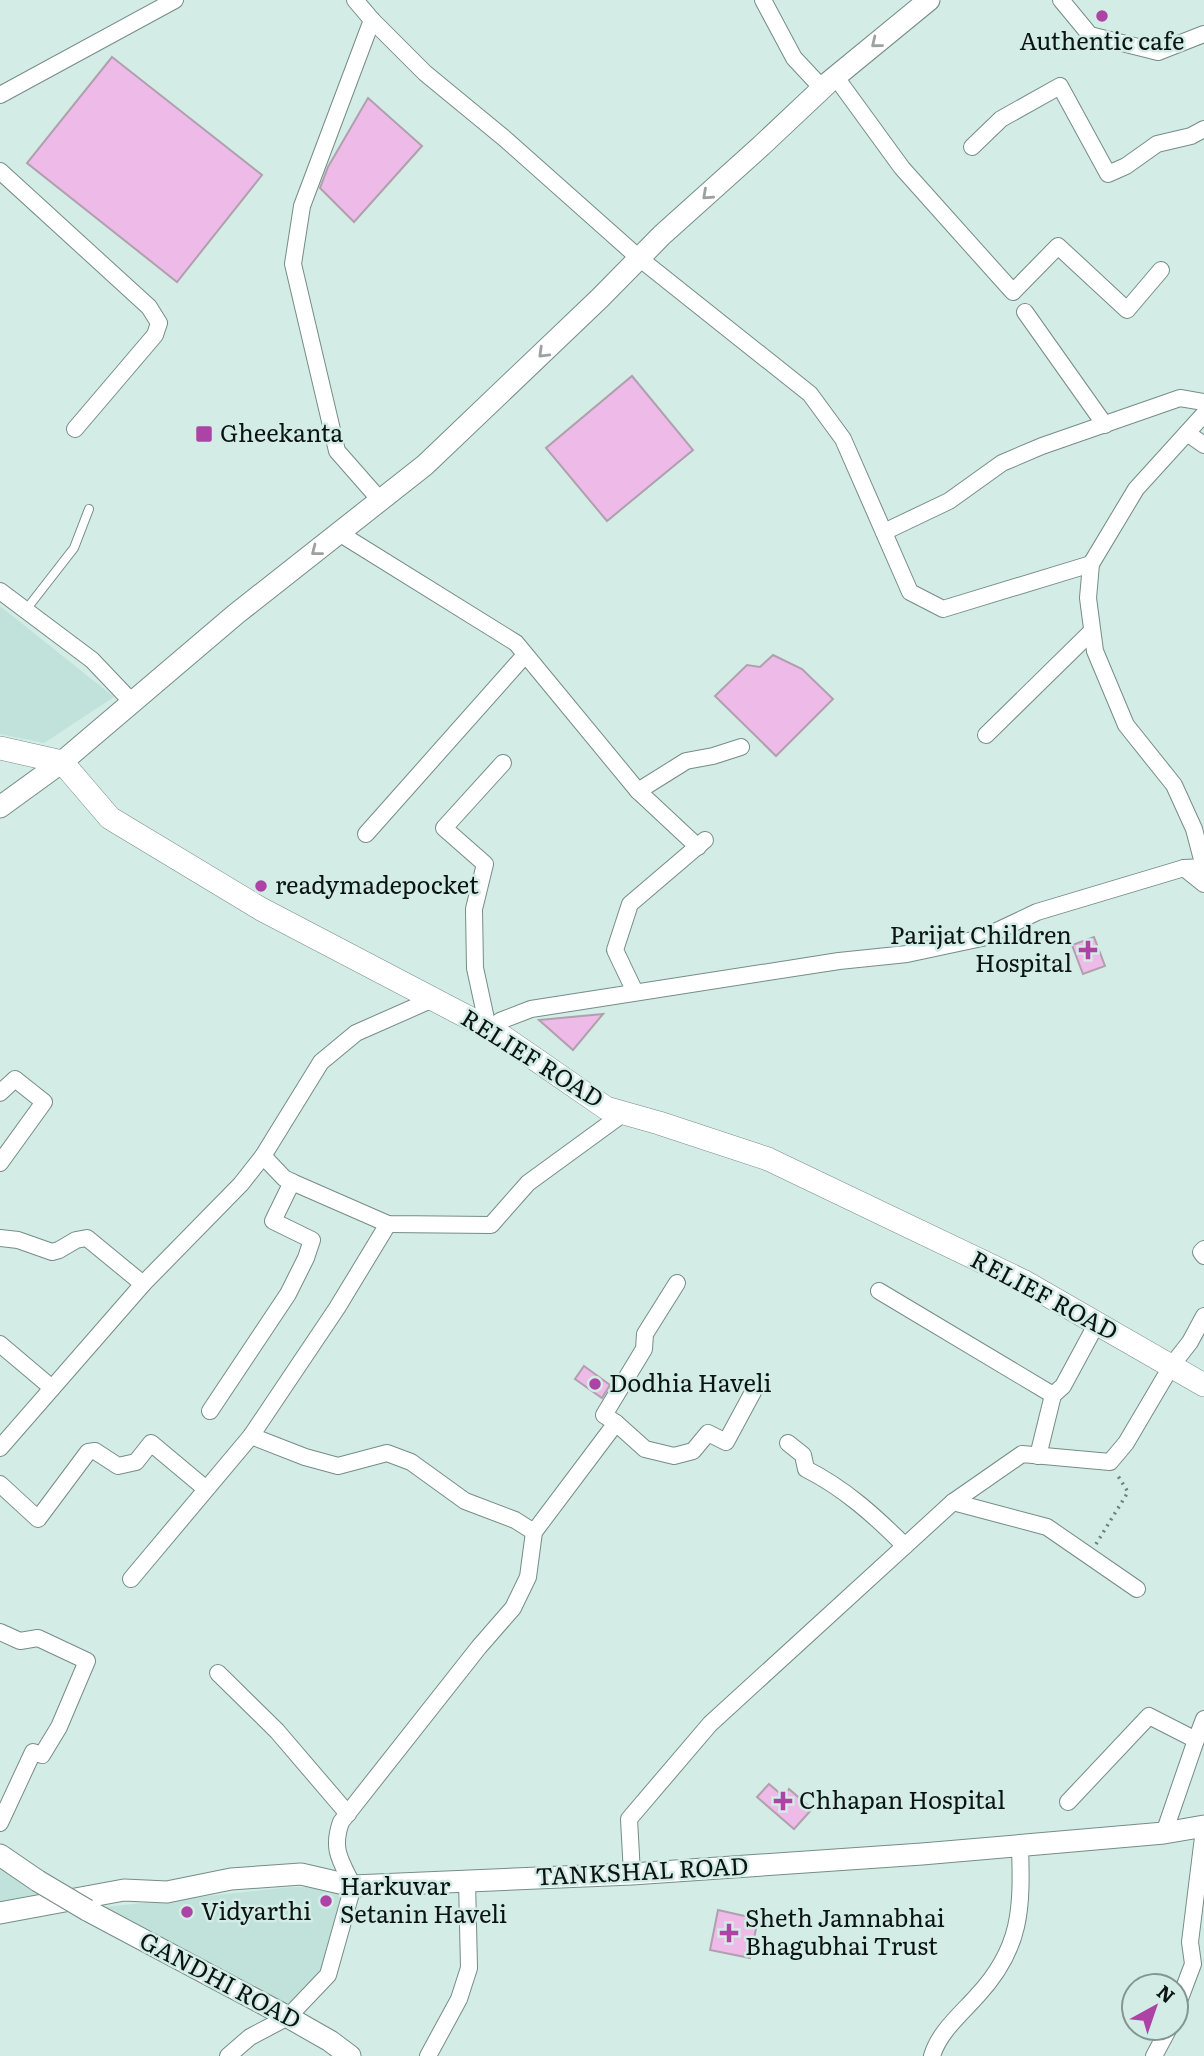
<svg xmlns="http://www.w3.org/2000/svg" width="1204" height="2056" font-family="Literata,serif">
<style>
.built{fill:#c1e2da}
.building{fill:#eebbe8;stroke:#b0a0ae;stroke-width:2}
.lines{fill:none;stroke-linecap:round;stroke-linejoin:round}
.service-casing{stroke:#768c87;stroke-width:10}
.minor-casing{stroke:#768c87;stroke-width:18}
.tertiary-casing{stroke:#768c87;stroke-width:23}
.secondary-casing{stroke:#768c87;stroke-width:24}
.path{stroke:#6f807c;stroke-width:3.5;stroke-dasharray:2 5;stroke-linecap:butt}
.service{stroke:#fff;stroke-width:8}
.minor{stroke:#fff;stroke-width:16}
.tertiary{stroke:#fff;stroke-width:21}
.secondary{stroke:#fff;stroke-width:23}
.tertiary-bridge-casing{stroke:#768c87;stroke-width:23;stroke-linecap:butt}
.tertiary-bridge{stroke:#fff;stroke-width:21}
.oneway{stroke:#9da1a0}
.poi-dot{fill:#ac43a5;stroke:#d3ece6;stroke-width:2.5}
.labels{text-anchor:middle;stroke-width:5;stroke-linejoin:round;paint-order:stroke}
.poi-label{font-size:24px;fill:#0b1412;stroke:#d3ece6;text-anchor:start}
.street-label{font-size:24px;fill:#0b1412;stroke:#d3ece6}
</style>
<rect width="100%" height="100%" fill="#d3ece6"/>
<g class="built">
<polygon points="0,606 114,697 44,743 0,734"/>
<polygon points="0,1869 39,1896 0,1902"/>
<polygon points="292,1887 348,1888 325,1973 285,2007 91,1905 105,1907"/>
</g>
<g class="building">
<polygon points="112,57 262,175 177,282 27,163"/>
<polygon points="368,98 422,146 354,222 320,188 328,167"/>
<polygon points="632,376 693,450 607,521 546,448"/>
<polygon points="773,655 802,669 833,699 776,756 715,696 747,665 760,667"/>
<polygon points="1094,937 1105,966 1083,974 1072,945"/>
<polygon points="603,1014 573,1050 539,1020"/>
<polygon points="584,1366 610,1385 602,1398 575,1379"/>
<polygon points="769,1784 783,1796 789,1789 812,1809 794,1829 757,1797"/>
<polygon points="718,1910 758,1919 750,1958 710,1950"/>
</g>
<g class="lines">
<defs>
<polyline id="service" points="25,611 74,548 89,509"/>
<g id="minor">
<polyline points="355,0 372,20 425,73 504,138 639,258 810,394 843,439 910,592 943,609 1091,564"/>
<polyline points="763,0 794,58 822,88"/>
<polyline points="1061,0 1090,35 1158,52 1204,34"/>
<polyline points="372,20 302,206 293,264 337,451 380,500"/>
<polyline points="835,76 902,168 1013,292 1058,246 1127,310 1161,270"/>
<polyline points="0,95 175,0"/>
<polyline points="972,147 1001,119 1060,86 1108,174 1126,166 1157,144 1191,136 1204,129"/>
<polyline points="0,171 149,307 159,323 155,335 75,429"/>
<polyline points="1025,312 1105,425"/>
<polyline points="1187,433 1204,445"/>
<polyline points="884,532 949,501 1002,463 1042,446 1180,398 1204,402"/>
<polyline points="339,533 516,643 638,791 698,847"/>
<polyline points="0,591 92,660 132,702"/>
<polyline points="986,735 1092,631"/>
<polyline points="638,791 686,761 713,756 741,747"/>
<polyline points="366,834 525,655"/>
<polyline points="1204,867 1194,829 1174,785 1126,725 1095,651 1088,598 1091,564 1136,489 1204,414"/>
<polyline points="1184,868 1204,884"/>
<polyline points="635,992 615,950 630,904 705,840"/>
<polyline points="488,1028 475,968 474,909 485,864 444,828 503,763"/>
<polyline points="496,1032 500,1021 531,1009 839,961 907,954 982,938 1037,912 1184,868 1204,867"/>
<polyline points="0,1093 15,1079 44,1102 0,1163"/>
<polyline points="263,1156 284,1178 292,1182 388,1224 491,1225 528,1183 624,1113"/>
<polyline points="0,1238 18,1240 52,1252 59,1250 76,1240 87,1238 143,1284"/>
<polyline points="1204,1249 1201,1252 1204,1256"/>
<polyline points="879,1291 1053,1395"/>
<polyline points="0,1344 52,1388"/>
<polyline points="210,1411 288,1294 306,1258 312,1240 273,1221 292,1182"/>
<polyline points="616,1423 645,1449 674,1456 693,1451 708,1433 726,1442 753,1392"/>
<polyline points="251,1436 305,1457 338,1466 387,1453 411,1462 465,1501 515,1520 534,1532"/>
<path d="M788,1443L803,1455L806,1469C844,1488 875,1516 905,1546"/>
<polyline points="0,1448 143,1284 241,1184 263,1156 321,1062 356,1033 433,999"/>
<polyline points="1038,1456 1053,1395 1063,1386 1097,1323"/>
<polyline points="0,1484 38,1519 88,1452 95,1451 118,1466 136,1462 151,1443 206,1489"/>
<polyline points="953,1502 1047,1527 1137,1589"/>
<polyline points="131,1579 251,1436 337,1308 388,1224"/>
<polyline points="0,1632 20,1641 38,1638 87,1661 59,1727 42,1755 33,1752 0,1823"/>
<polyline points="218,1673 277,1731 348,1814"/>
<polyline points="1196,1740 1204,1719"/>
<polyline points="1068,1802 1149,1716 1196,1740 1164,1833"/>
<polyline points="632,1874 629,1819 710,1724 953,1502 1022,1454 1110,1462 1126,1443 1172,1365 1190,1342 1204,1316"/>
<polyline points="1176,2009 1193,1964 1190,1942 1204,1829"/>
<path d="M228,2056L250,2037L288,2017L328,1975L353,1886C341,1861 331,1850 341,1822L479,1647L513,1608L528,1577L534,1532L616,1423L604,1415L644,1349L645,1334L677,1283"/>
<polyline points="428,2056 459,1999 469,1968 467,1881"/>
<path d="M932,2056C939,2032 961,2014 977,1996C1022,1948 1022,1908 1020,1846"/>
<polyline points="1154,2056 1169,2028"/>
</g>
<g id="tertiary">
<polyline points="0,807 62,762 236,614 425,465 600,298 662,235 761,146 829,82 929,0"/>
<polyline points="0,1855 38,1881"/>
<polyline points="87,1910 288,2017 330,2041 350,2056"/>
<polyline points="0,1913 124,1890 167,1892 231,1879 301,1874 353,1886 632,1874 922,1854 1164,1833 1204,1826"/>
</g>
<polyline id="secondary" points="0,748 62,762 110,818 261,909 496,1032 606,1108 659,1123 768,1159 1023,1281 1204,1385"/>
</defs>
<use href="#service" class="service-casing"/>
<use href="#minor" class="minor-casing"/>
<use href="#tertiary" class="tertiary-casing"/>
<use href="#secondary" class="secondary-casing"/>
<polyline class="path" points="1096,1544 1128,1492 1118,1476"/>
<use href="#service" class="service"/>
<use href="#minor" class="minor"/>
<use href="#tertiary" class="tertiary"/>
<use href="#secondary" class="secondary"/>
<defs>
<polyline id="tertiary-bridge" points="38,1881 87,1910"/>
</defs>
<use href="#tertiary-bridge" class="tertiary-bridge-casing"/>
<use href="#tertiary-bridge" class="tertiary-bridge"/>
</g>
<defs><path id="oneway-chevron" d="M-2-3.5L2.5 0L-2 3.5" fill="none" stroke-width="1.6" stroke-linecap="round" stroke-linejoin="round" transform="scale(1.75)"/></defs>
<g class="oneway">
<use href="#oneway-chevron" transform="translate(876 43) rotate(141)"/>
<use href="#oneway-chevron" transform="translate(707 195) rotate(138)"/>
<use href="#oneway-chevron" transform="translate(543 353) rotate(136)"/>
<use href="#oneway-chevron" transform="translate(316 551) rotate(142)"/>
</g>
<g class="poi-dot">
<circle cx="1102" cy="16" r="7"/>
<rect x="195" y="425" width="18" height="18" rx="3.5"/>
<circle cx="261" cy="886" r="7"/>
<path d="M1084.5 939.5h7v7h7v7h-7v7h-7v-7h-7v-7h7z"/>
<circle cx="595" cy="1384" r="7"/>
<path d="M779.5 1790.5h7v7h7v7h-7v7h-7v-7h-7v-7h7z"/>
<circle cx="326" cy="1901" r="7"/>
<circle cx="187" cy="1912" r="7"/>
<path d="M725.5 1922.5h7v7h7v7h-7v7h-7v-7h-7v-7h7z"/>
</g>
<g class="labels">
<g class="poi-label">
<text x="1102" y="50" text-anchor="middle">Authentic cafe</text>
<text x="220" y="442">Gheekanta</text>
<text x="275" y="894">readymadepocket</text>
<text x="1072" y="944" text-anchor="end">Parijat Children<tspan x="1072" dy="28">Hospital</tspan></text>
<text x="609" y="1392">Dodhia Haveli</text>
<text x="799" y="1809">Chhapan Hospital</text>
<text x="340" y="1895">Harkuvar<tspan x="340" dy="28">Setanin Haveli</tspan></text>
<text x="201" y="1920">Vidyarthi</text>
<text x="745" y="1927">Sheth Jamnabhai<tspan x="745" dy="28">Bhagubhai Trust</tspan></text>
</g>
<g class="street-label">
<text transform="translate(532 1059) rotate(32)" y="8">RELIEF ROAD</text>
<text transform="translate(1044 1296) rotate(28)" y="8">RELIEF ROAD</text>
<text transform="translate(642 1872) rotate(-3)" y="8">TANKSHAL ROAD</text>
<text transform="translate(220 1981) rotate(28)" y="8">GANDHI ROAD</text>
</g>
</g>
<g transform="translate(1155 2007) rotate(40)"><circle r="33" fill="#d3ece6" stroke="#839691" stroke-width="2"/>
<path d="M0-5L12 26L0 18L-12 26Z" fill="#ac43a5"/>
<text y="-10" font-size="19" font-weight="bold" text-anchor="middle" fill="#0b1412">N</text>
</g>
</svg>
